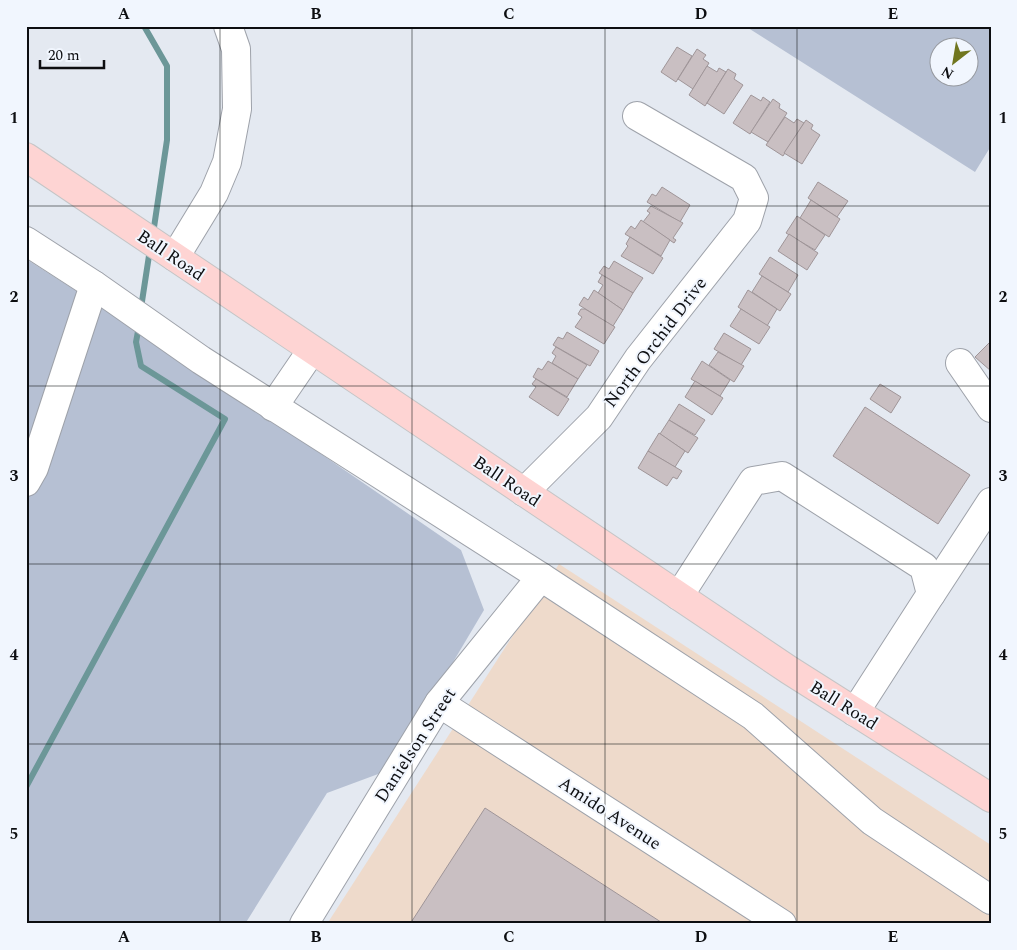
<svg xmlns="http://www.w3.org/2000/svg" width="1017" height="950" font-family="Spectral,serif">
<style>
.industrial{fill:#eedacb}
.green{fill:#b6c0d3;fill-rule:evenodd}
.lines{fill:none;stroke-linecap:round;stroke-linejoin:round}
.stream{stroke:#6c9798;stroke-width:6}
.building{fill:#c9bfc2;stroke:#9f9598}
.minor-casing{stroke:#9ea2aa;stroke-width:30}
.major-casing{stroke:#c5c5c6;stroke-width:30}
.minor{stroke:#fff;stroke-width:28}
.major{stroke:#fed4d3;stroke-width:28}
.grid{fill:none;stroke:#0d0e11;stroke-width:1;stroke-opacity:0.55}
.labels{text-anchor:middle;stroke-width:4;stroke-linejoin:round;paint-order:stroke}
.street-label{font-size:18px;fill:#0d0e11;stroke:#f1f6fe}
.neatline{fill:none;stroke:#0d0e11;stroke-width:2}
.grid-label{font-size:16px;text-anchor:middle;font-weight:bold;fill:#0d0e11}
</style>
<rect width="100%" height="100%" fill="#e4e9f1"/>
<polygon class="industrial" points="559,564 991,845 991,924 327,924"/>
<g class="green">
<path d="M745,26H991V146L975,172ZM940,48H970V78H940Z"/>
<polygon points="26,259 174,353 461,550 484,610 389,770 327,793 245,924 26,924"/>
</g>
<g class="lines">
<g class="stream">
<polyline points="144,26 167,66 167,140 153,234"/>
<polyline points="141,308 150,249"/>
<polyline points="26,787 225,419 141,366 136,342 139,326"/>
</g>
</g>
<g class="building">
<polygon points="677,47 692,56 676,82 661,72"/>
<polygon points="697,49 706,55 703,59 709,63 693,89 678,79"/>
<polygon points="707,66 717,72 719,68 726,72 705,106 689,95"/>
<polygon points="728,69 736,74 734,79 743,85 724,114 707,103"/>
<polygon points="751,95 761,101 763,97 770,102 750,134 733,123"/>
<polygon points="773,99 780,104 779,108 787,113 768,142 751,132"/>
<polygon points="785,117 794,123 797,119 804,123 783,156 766,145"/>
<polygon points="806,120 813,125 811,129 820,135 802,164 784,153"/>
<polygon points="818,182 848,201 837,217 808,198"/>
<polygon points="662,187 690,205 680,222 647,202 652,194 656,196"/>
<polygon points="811,200 840,219 829,237 800,218"/>
<polygon points="651,206 683,223 673,238 676,240 674,243 643,222 650,213 647,211"/>
<polygon points="797,216 825,235 815,250 786,233"/>
<polygon points="641,220 670,240 661,256 625,234 631,226 635,229"/>
<polygon points="789,234 818,253 807,270 778,251"/>
<polygon points="630,237 663,258 653,274 621,256 628,246 626,244"/>
<polygon points="770,257 798,275 788,292 759,274"/>
<polygon points="614,261 643,278 633,293 599,273 604,266 609,269"/>
<polygon points="602,275 633,293 623,310 598,293 603,285 598,282"/>
<polygon points="762,276 791,294 780,311 752,292"/>
<polygon points="594,290 623,310 613,326 579,305 584,297 588,300"/>
<polygon points="748,290 777,309 767,326 738,307"/>
<polygon points="581,309 585,309 615,327 604,344 575,327 582,317 578,314"/>
<polygon points="741,309 770,327 759,344 730,326"/>
<polygon points="567,332 599,351 590,366 553,345 558,337 563,339"/>
<polygon points="724,333 751,349 741,365 714,349"/>
<polygon points="991,341 991,371 975,357"/>
<polygon points="556,347 587,365 578,379 552,363 556,356 552,353"/>
<polygon points="718,352 744,366 734,382 709,365"/>
<polygon points="548,361 578,379 567,397 533,377 538,368 542,370"/>
<polygon points="702,361 730,380 720,396 691,379"/>
<polygon points="536,379 569,399 558,416 529,397 536,387 532,384"/>
<polygon points="695,381 723,398 712,415 685,397"/>
<polygon points="880,384 901,397 891,413 870,399"/>
<polygon points="679,404 705,420 695,435 669,420"/>
<polygon points="865,407 970,475 938,524 833,456"/>
<polygon points="669,420 698,438 688,453 660,434"/>
<polygon points="659,433 685,451 675,467 648,451"/>
<polygon points="648,451 682,471 677,479 673,477 667,486 638,468"/>
<polygon points="485,808 664,924 410,924"/>
</g>
<g class="lines">
<defs>
<g id="minor">
<polyline points="26,241 94,285 34,468 26,482"/>
<polyline points="175,257 214,193 227,162 237,109 236,49 228,26"/>
<polyline points="94,285 201,360 541,577 753,716 872,821 991,900"/>
<polyline points="960,363 991,408"/>
<polyline points="273,407 312,350"/>
<polyline points="524,492 599,417 638,359 747,221 754,198 744,178 637,116"/>
<polyline points="931,594 991,502"/>
<polyline points="679,596 753,481 782,476 924,567 931,594 855,712"/>
<polyline points="439,703 782,924"/>
<polyline points="304,924 439,703 541,577"/>
</g>
<polyline id="major" points="26,157 789,670 991,798"/>
</defs>
<use href="#minor" class="minor-casing"/>
<use href="#major" class="major-casing"/>
<use href="#minor" class="minor"/>
<use href="#major" class="major"/>
</g>
<path class="grid" d="M220,26V924M412,26V924M605,26V924M797,26V924M26,206H991M26,386H991M26,564H991M26,744H991"/>
<g class="labels">
<g class="street-label">
<text transform="translate(171 255) rotate(34)" y="6">Ball Road</text>
<text transform="translate(655 342) rotate(-53)" y="6">North Orchid Drive</text>
<text transform="translate(507 481) rotate(34)" y="6">Ball Road</text>
<text transform="translate(844 705) rotate(32)" y="6">Ball Road</text>
<text transform="translate(415 745) rotate(-57)" y="6">Danielson Street</text>
<text transform="translate(610 813) rotate(33)" y="6">Amido Avenue</text>
</g>
</g>
<rect width="1017" height="950" fill="none" stroke="#f1f6fe" stroke-width="55"/>
<g transform="translate(954 62) rotate(211)"><circle r="24" fill="#f1f6fe" stroke="#96999f"/>
<path d="M0-4L9 19L0 12L-9 19Z" fill="#70761f"/>
<text y="-8" font-size="14" font-weight="bold" text-anchor="middle" fill="#0d0e11">N</text>
</g>
<path d="M40 60v8h64v-8" fill="none" stroke="#0d0e11" stroke-width="2.5"/>
<text x="48" y="60" font-size="15" fill="#0d0e11" stroke="#f1f6fe" stroke-width="4" paint-order="stroke">20 m</text>
<rect x="28" y="28" width="962" height="894" class="neatline"/>
<g class="grid-label">
<text x="124" y="19">A</text>
<text x="316" y="19">B</text>
<text x="509" y="19">C</text>
<text x="701" y="19">D</text>
<text x="893" y="19">E</text>
<text x="14" y="123">1</text>
<text x="1003" y="123">1</text>
<text x="14" y="302">2</text>
<text x="1003" y="302">2</text>
<text x="14" y="481">3</text>
<text x="1003" y="481">3</text>
<text x="14" y="660">4</text>
<text x="1003" y="660">4</text>
<text x="14" y="839">5</text>
<text x="1003" y="839">5</text>
<text x="124" y="942">A</text>
<text x="316" y="942">B</text>
<text x="509" y="942">C</text>
<text x="701" y="942">D</text>
<text x="893" y="942">E</text>
</g>
</svg>
